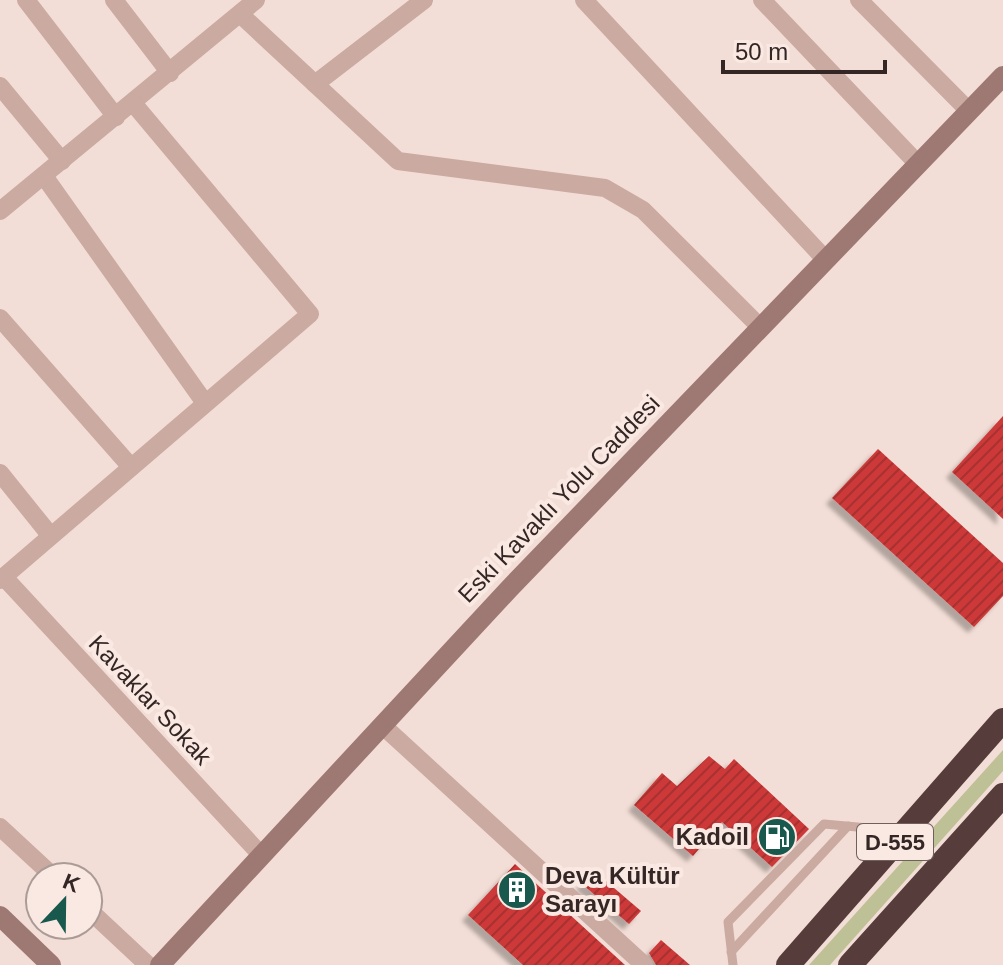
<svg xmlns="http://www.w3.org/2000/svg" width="1003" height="965" font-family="Helvetica,sans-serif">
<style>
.grass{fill:#bdc195}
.building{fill:url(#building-hatch);filter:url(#shadow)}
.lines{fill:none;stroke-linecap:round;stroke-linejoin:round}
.lane{stroke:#caaaa1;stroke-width:9}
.street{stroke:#caaaa1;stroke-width:18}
.secondary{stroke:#9e7873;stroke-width:20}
.highway{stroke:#563d3b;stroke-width:24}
.labels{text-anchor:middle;stroke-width:8;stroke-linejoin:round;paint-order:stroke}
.shield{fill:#fae9e2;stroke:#6f605e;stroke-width:2}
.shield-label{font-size:22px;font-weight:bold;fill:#342625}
.street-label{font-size:24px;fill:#342625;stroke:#fae9e2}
.poi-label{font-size:24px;font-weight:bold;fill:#342625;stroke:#fae9e2;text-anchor:end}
</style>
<defs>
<pattern id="building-hatch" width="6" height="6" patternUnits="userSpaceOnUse" patternTransform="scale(2)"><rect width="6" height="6" fill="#cd3938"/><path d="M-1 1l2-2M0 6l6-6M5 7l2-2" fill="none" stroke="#a7302f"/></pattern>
<filter id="shadow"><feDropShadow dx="-6" dy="6" stdDeviation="2" flood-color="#0004"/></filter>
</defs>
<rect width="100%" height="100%" fill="#f2ded6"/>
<polygon class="grass" points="1003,750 1003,771 830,965 809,965"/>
<g class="building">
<polygon points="1003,416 1003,519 952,472"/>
<polygon points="878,449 1003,563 1003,596 974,627 832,498"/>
<polygon points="709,756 725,769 734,759 809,829 772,867 722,822 693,856 634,805 662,773 677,786"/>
<polygon points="515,864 568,913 625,965 523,965 468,915"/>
<polygon points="593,870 641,911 629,924 582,884"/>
<polygon points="661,940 690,965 656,965 649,953"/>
</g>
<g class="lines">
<g class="lane">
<polyline points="731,952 848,826"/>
<polyline points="733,965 728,922 824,824 901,831"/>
</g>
<g class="street">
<polyline points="26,0 116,117"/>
<polyline points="114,0 170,73"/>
<polyline points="584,0 824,258"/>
<polyline points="762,0 917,163"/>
<polyline points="859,0 969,111"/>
<polyline points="241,15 398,161 605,188 643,210 759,326"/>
<polyline points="315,84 424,0"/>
<polyline points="0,86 62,161"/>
<polyline points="44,176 205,403"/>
<polyline points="0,211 256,0"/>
<polyline points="0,318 131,467"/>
<polyline points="0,473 50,535"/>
<polyline points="4,577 261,855"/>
<polyline points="0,580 310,314 133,103"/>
<polyline points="382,725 644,965"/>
<polyline points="0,827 54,877"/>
<polyline points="88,909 148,965"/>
</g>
<g class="secondary">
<polyline points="0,916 51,965"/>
<polyline points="160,965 509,589 1003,76"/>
</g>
<g class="highway">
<polyline points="788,965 1003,720"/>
<polyline points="850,965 1003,795"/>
</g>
</g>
<defs>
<symbol id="fuel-disc" viewBox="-11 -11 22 22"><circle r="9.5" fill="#18584d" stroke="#fae9e2"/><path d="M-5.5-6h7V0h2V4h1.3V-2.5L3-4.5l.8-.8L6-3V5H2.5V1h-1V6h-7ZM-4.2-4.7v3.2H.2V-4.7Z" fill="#fff"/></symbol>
<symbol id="building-disc" viewBox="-11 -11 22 22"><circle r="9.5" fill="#18584d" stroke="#fae9e2"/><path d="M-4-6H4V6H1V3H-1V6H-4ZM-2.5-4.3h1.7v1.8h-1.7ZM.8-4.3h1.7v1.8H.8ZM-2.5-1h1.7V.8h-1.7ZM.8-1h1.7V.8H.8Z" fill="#fff"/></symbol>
</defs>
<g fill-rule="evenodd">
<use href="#fuel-disc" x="755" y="815" width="44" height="44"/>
<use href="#building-disc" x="495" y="868" width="44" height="44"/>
</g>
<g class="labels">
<rect class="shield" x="857" y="824" width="76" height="36" rx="6"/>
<g class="shield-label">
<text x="895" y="850">D-555</text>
</g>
<g class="street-label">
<text transform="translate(559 499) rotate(-46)" y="8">Eski Kavaklı Yolu Caddesi</text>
<text transform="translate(150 700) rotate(47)" y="8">Kavaklar Sokak</text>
</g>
<g class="poi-label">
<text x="749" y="845">Kadoil</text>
<text x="545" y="884" text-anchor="start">Deva Kültür<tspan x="545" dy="28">Sarayı</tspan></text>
</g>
</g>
<g transform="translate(64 901) rotate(22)"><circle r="38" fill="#fae9e2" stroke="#ab9b96" stroke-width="2"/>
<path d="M0-6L14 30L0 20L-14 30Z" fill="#18584d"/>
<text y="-12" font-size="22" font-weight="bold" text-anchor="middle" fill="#342625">K</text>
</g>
<path d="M723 60v12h162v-12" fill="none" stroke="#342625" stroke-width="4"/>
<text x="735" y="60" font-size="24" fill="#342625" stroke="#fae9e2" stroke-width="6" paint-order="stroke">50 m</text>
</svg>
